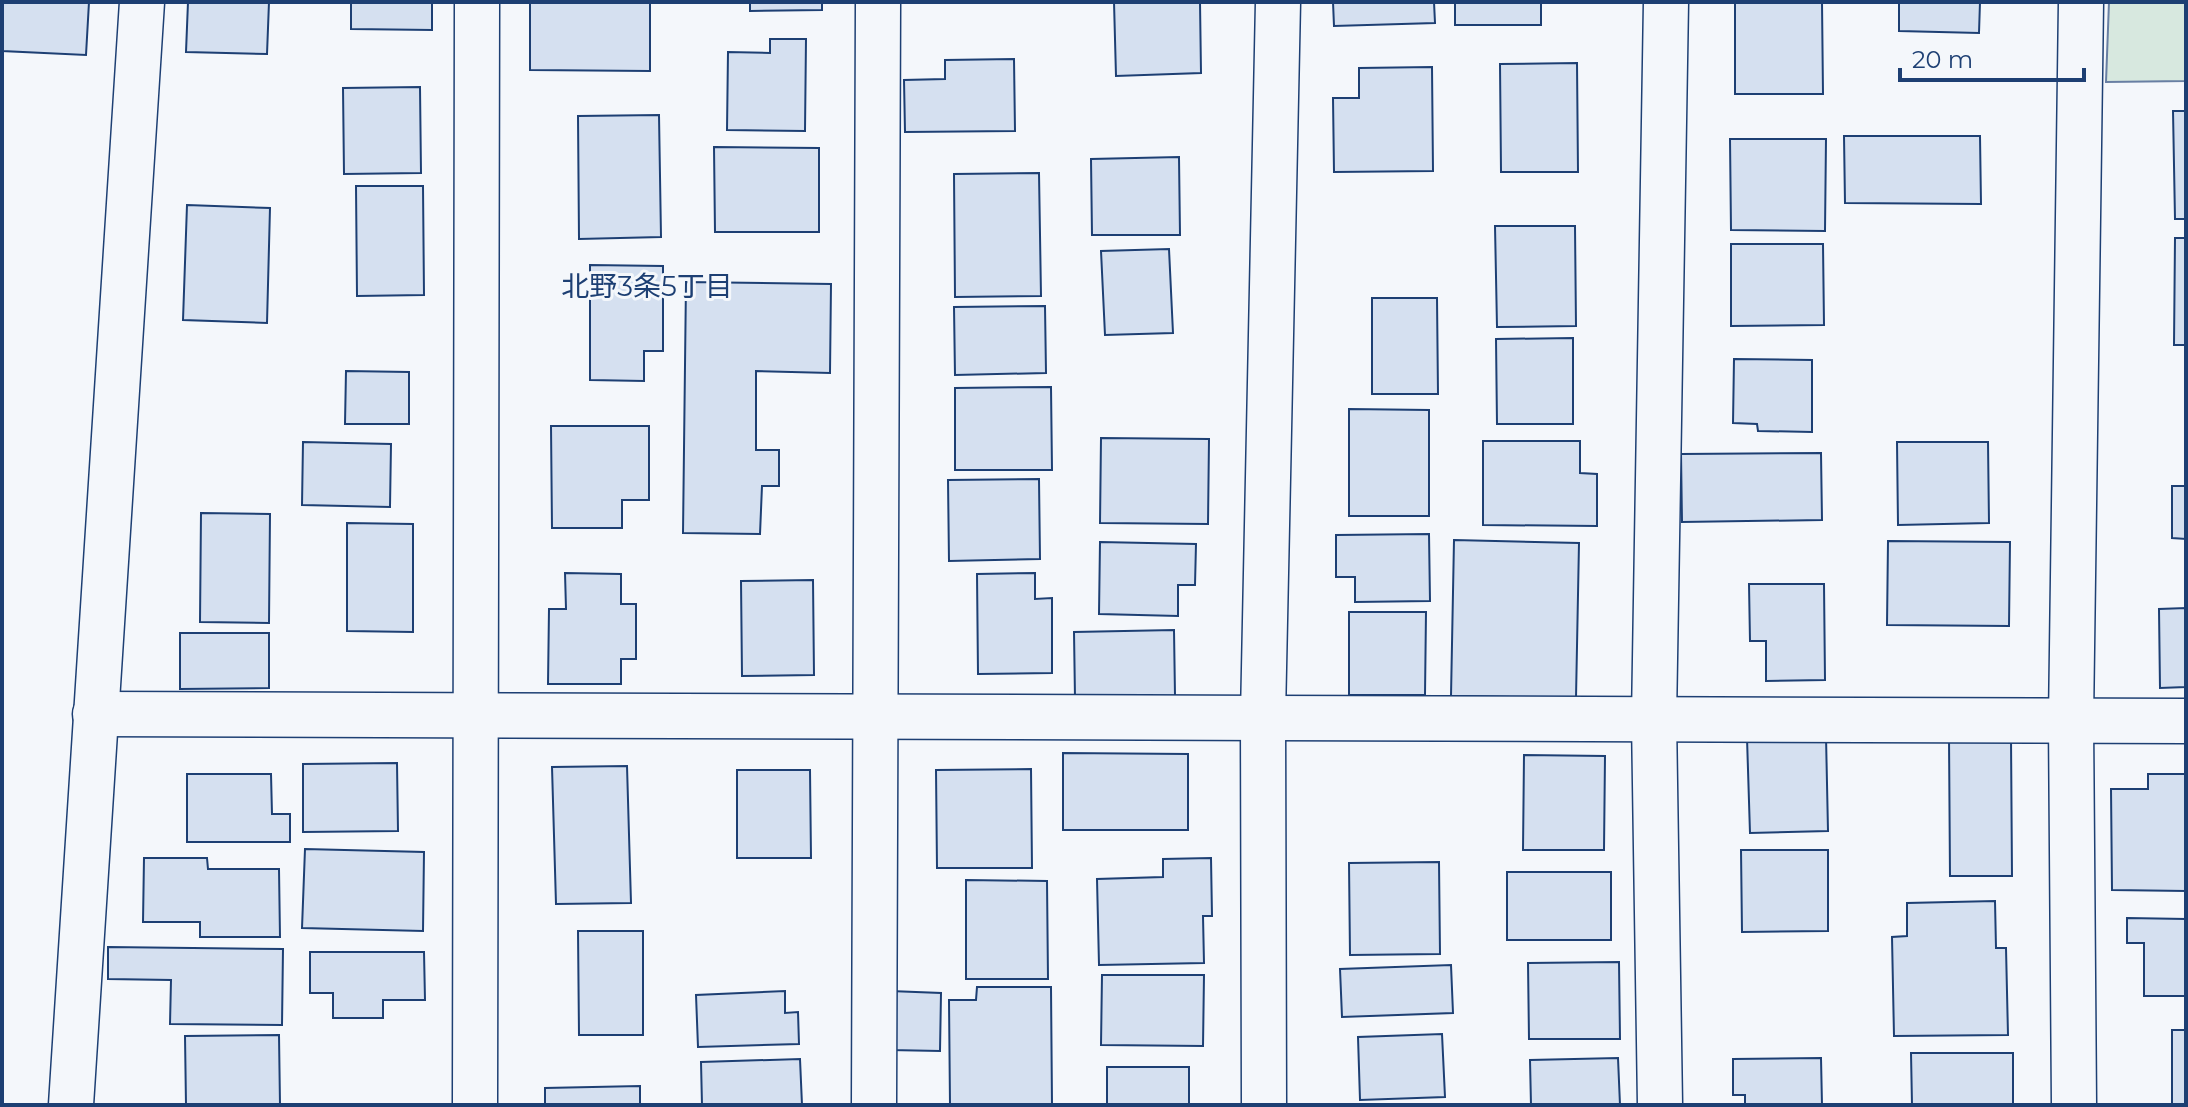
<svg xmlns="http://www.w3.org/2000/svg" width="2188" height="1107" font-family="Montserrat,'Noto Sans JP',sans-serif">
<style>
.green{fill:#d7e8df;stroke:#687fa3;stroke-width:2}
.building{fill:#d5e0f0;stroke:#1d3f73;stroke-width:2}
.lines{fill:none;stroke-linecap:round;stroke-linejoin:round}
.minor-casing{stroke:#1d3f73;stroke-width:47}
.minor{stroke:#f4f7fb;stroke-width:44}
.labels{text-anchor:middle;stroke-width:6;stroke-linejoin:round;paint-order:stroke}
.neighbourhood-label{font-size:28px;fill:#1d3f73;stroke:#f4f7fb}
</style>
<rect width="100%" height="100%" fill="#f4f7fb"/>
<polygon class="green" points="2109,2 2186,2 2186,81 2106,82"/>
<g class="building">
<polygon points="2,2 89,2 86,55 2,51"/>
<polygon points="188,2 269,2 267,54 186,52"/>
<polygon points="351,2 432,2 432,30 351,29"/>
<polygon points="530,2 650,2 650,71 530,70"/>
<polygon points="750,2 822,2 822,10 750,11"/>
<polygon points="1114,2 1200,2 1201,73 1116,76"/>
<polygon points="1333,2 1434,2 1435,23 1334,26"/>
<rect x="1455" y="2" width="86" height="23"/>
<polygon points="1735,2 1822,2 1823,94 1735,94"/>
<polygon points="1899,2 1980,2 1979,33 1899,31"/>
<polygon points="770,39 806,39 805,131 727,130 728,52 770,53"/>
<polygon points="1014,59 1015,131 905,132 904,80 945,79 945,60"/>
<polygon points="1577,63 1578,172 1501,172 1500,64"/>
<polygon points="1432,67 1433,171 1334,172 1333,98 1359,98 1359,68"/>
<polygon points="420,87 421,173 344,174 343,88"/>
<polygon points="2173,111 2186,111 2186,219 2175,219"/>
<polygon points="659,115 661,237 579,239 578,116"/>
<polygon points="1844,136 1980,136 1981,204 1845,203"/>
<polygon points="1730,139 1826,139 1825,231 1731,230"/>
<polygon points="714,147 819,148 819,232 715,232"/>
<polygon points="1179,157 1180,235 1092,235 1091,159"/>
<polygon points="1039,173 1041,296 955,297 954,174"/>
<polygon points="356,186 423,186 424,295 357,296"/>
<polygon points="187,205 270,208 267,323 183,320"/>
<polygon points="1495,226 1575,226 1576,326 1497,327"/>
<polygon points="2175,238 2186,238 2186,345 2174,345"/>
<polygon points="1731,244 1823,244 1824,325 1731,326"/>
<polygon points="1169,249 1173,333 1105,335 1101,251"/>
<polygon points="590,265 663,266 663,351 644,351 644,381 590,380"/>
<polygon points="686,282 831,284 830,373 756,371 756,450 779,450 779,486 762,486 760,534 683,533"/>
<polygon points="1372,298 1437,298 1438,394 1372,394"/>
<polygon points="1045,306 1046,373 955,375 954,307"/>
<polygon points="1573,338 1573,424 1497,424 1496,339"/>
<polygon points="1734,359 1812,360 1812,432 1758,431 1757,424 1733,423"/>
<polygon points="346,371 409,372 409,424 345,424"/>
<polygon points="1051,387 1052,470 955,470 955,388"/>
<polygon points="1349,409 1429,410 1429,516 1349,516"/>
<polygon points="551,426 649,426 649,500 622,500 622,528 552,528"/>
<polygon points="1101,438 1209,439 1208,524 1100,523"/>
<polygon points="1483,441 1580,441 1580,473 1597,474 1597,526 1483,525"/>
<polygon points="303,442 391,444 390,507 302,505"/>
<polygon points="1897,442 1988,442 1989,523 1898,525"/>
<polygon points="1821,453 1822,520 1682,522 1681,454"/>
<polygon points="1039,479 1040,559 949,561 948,480"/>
<polygon points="2172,486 2186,486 2186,539 2172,538"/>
<polygon points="201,513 270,514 269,623 200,622"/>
<polygon points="347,523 413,524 413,632 347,631"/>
<polygon points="1429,534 1430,601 1355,602 1355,577 1336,577 1336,535"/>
<polygon points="1454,540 1579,543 1576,698 1451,696"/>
<polygon points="1888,541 2010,542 2009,626 1887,625"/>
<polygon points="1100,542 1196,544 1195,585 1178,585 1178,616 1099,614"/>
<polygon points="565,573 621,574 621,604 636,604 636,659 621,659 621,684 548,684 549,609 566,609"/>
<polygon points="1035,573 1035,599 1052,598 1052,673 978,674 977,574"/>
<polygon points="813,580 814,675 742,676 741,581"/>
<polygon points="1749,584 1824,584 1825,680 1766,681 1766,641 1750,641"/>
<polygon points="2186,608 2186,687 2160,688 2159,609"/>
<polygon points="1349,612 1426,612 1425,695 1349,695"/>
<polygon points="1174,630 1175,696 1075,698 1074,632"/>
<polygon points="180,633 269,633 269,688 180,689"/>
<polygon points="1826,736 1828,831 1750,833 1747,738"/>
<polygon points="1949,737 2011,737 2012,876 1950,876"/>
<polygon points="1063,753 1188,754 1188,830 1063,830"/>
<polygon points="1524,755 1605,756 1604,850 1523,850"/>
<polygon points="397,763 398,831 303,832 303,764"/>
<polygon points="627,766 631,903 556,904 552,767"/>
<polygon points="1031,769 1032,868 937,868 936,770"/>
<polygon points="737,770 810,770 811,858 737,858"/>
<polygon points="187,774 271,774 272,814 290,814 290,842 187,842"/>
<polygon points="2148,774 2186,774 2186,891 2112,890 2111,789 2148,789"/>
<polygon points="305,849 424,852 423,931 302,928"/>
<polygon points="1741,850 1828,850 1828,931 1742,932"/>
<polygon points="144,858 207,858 208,869 279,869 280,937 200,937 200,922 143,922"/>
<polygon points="1211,858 1212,916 1203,916 1204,963 1099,965 1097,879 1163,877 1163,859"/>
<polygon points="1439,862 1440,954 1350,955 1349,863"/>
<rect x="1507" y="872" width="104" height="68"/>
<polygon points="966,880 1047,881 1048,979 966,979"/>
<polygon points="1995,901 1996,948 2006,948 2008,1035 1894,1036 1892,937 1907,936 1907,903"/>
<polygon points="2127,918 2186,919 2186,996 2144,996 2144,943 2127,943"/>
<polygon points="578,931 643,931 643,1035 579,1035"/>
<polygon points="108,947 283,949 282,1025 170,1024 171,980 108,979"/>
<polygon points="310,952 424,952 425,1000 383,1000 383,1018 333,1018 333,993 310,993"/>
<polygon points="1619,962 1620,1039 1529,1039 1528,963"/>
<polygon points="1451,965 1453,1013 1342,1017 1340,969"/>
<polygon points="1102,975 1204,975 1203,1046 1101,1045"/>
<polygon points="977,987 1051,987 1052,1105 950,1105 949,1000 976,1000"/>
<polygon points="785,991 785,1013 798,1012 799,1044 698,1047 696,995"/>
<polygon points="890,991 941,993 940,1051 890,1050"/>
<rect x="2172" y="1030" width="14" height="75"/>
<polygon points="1442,1034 1445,1097 1360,1100 1358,1037"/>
<polygon points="279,1035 280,1105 186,1105 185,1036"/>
<polygon points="1911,1053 2013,1053 2013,1105 1912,1105"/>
<polygon points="1618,1058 1620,1105 1531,1105 1530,1060"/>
<polygon points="1821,1058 1822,1105 1745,1105 1745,1095 1733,1095 1733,1059"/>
<polygon points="800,1059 802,1105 702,1105 701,1062"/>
<rect x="1107" y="1067" width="82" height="38"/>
<polygon points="640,1086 640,1105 545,1105 545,1088"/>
</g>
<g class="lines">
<defs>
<g id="minor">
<polyline points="95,714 2186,721"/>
<polyline points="71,1105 142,2"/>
<polyline points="475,1105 477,2"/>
<polyline points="874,1105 878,2"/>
<polyline points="1264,1105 1263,716 1278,2"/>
<polyline points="1660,1105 1654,719 1666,2"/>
<polyline points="2074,1105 2071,721 2081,2"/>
</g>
</defs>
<use href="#minor" class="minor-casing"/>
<use href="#minor" class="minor"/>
</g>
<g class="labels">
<g class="neighbourhood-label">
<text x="647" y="296">北野3条5丁目</text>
</g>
</g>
<rect width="2188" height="1107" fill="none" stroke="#1d3f73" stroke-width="8"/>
<path d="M1900 68v12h184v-12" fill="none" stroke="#1d3f73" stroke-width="4"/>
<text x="1912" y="68" font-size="24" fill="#1d3f73" stroke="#f4f7fb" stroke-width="6" paint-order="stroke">20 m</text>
</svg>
